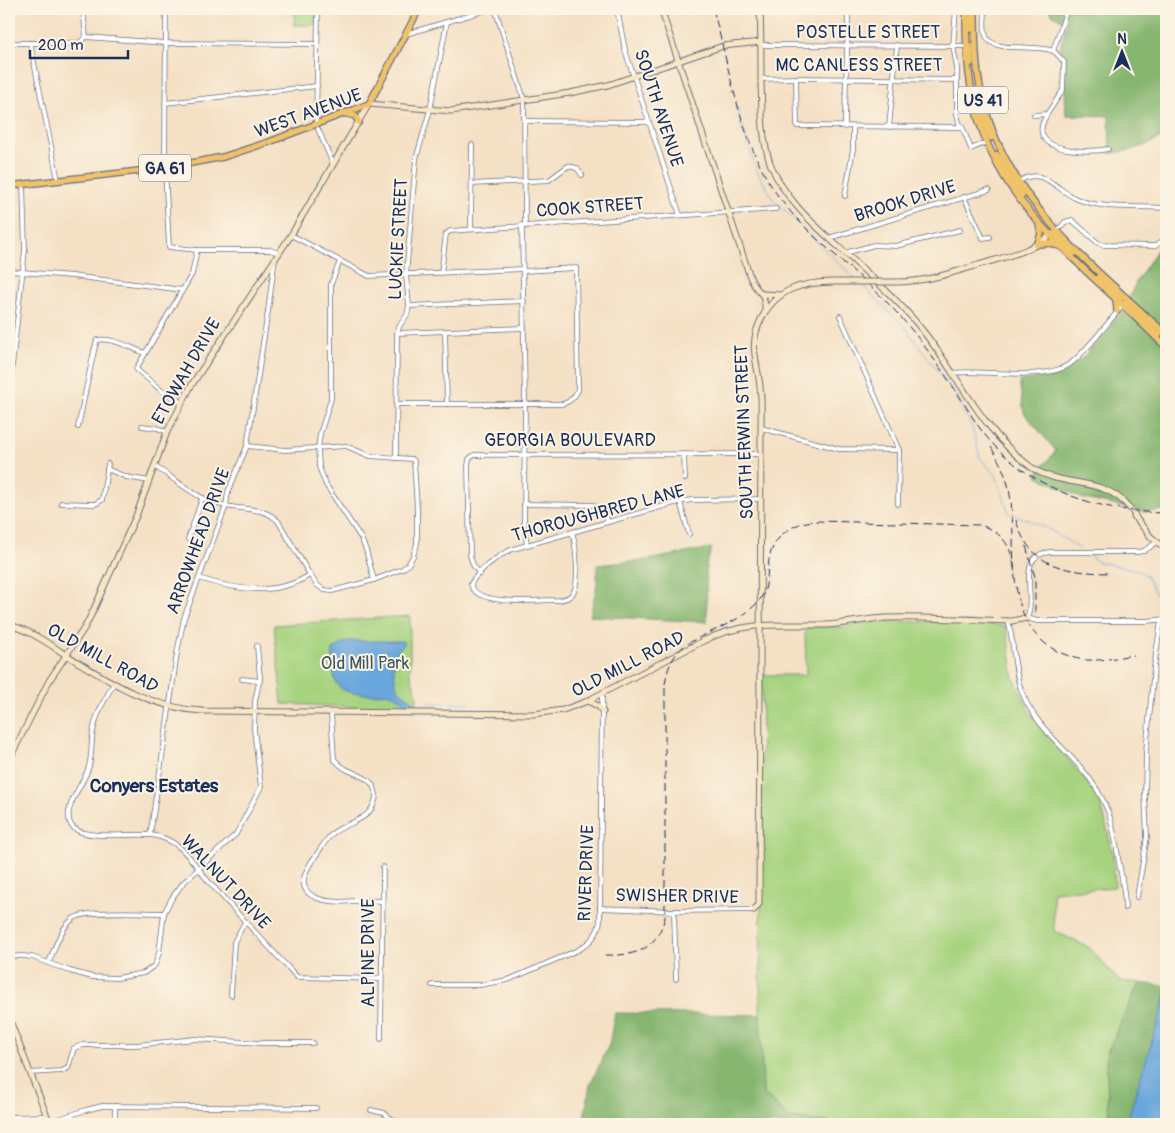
<svg xmlns="http://www.w3.org/2000/svg" width="1175" height="1133" font-family="Pangolin,sans-serif">
<style>
.green{fill:#a7d37f;stroke:#61816e}
.forest{fill:#85b56e;stroke:#507266}
.water{fill:#6ba7dc;stroke:#436b9d}
.lines{fill:none;stroke-linecap:round;stroke-linejoin:round}
.stream{stroke:#6ba7dc;stroke-width:1}
.street-casing{stroke:#676d82;stroke-width:5.5}
.secondary-casing{stroke:#676d82;stroke-width:7}
.primary-casing{stroke:#676d82;stroke-width:8}
.street{stroke:#fff;stroke-width:4}
.secondary{stroke:#f9e7c3;stroke-width:5}
.primary{stroke:#f1c369;stroke-width:5.5}
.rail{stroke:#1b2f5e;stroke-width:1;stroke-dasharray:8 4;stroke-linecap:butt}
.secondary-bridge-casing{stroke:#676d82;stroke-width:7;stroke-linecap:butt}
.secondary-bridge{stroke:#f9e7c3;stroke-width:5}
.labels{text-anchor:middle;stroke-width:4;stroke-linejoin:round;paint-order:stroke}
.shield{fill:#fcf5e5;stroke:#5e6a86;stroke-width:1}
.shield-label{font-size:16px;font-weight:bold;fill:#1b2f5e}
.street-label{font-size:18px;fill:#1b2f5e;stroke:#fcf5e5}
.park-label{font-size:18px;fill:#3e5866;stroke:#fcf5e5}
.neighbourhood-label{font-size:19px;font-weight:bold;fill:#1b2f5e;stroke:#fcf5e5}
</style>
<rect width="100%" height="100%" fill="#fcf5e5"/>
<filter id="ink" filterUnits="userSpaceOnUse"><feTurbulence type="fractalNoise" baseFrequency=".02" numOctaves="2"/><feDisplacementMap in="SourceGraphic" scale="10" xChannelSelector="R" yChannelSelector="G"/><feConvolveMatrix kernelMatrix="1 2 1 2 8 2 1 2 1" color-interpolation-filters="sRGB"/></filter>
<filter id="wash" filterUnits="userSpaceOnUse"><feTurbulence type="fractalNoise" baseFrequency=".0096" numOctaves="4" result="noise"/><feDisplacementMap in="SourceGraphic" scale="20" xChannelSelector="R" yChannelSelector="G"/><feGaussianBlur stdDeviation="1.12" result="paint"/><feColorMatrix in="noise" values="0 0 0 0 0 0 0 0 0 0 0 0 0 0 0 0 0 1.4 0 .05"/><feComposite in="paint" operator="in"/></filter>
<g filter="url(#wash)">
<rect width="100%" height="100%" fill="#f4e0c4"/>
<g class="green">
<polygon points="295,9 315,9 315,25 294,25"/>
<polygon points="410,616 410,673 417,696 416,709 282,704 274,625"/>
<polygon points="877,621 969,622 1006,626 1014,678 1030,712 1087,782 1101,803 1113,855 1115,887 1053,892 1054,931 1090,948 1119,981 1139,983 1106,1055 1109,1121 1106,1124 832,1124 828,1122 789,1118 763,1093 760,1015 762,675 806,675 805,630 811,627 840,627"/>
</g>
<g class="forest">
<path d="M1049,9H1166V134C1150,146 1130,151 1110,154L1109,116L1066,115L1064,62L1061,53V44L1067,23L1053,15Z"/>
<polygon points="1163,241 1166,246 1166,510 1145,512 1081,498 1037,476 1041,468 1056,451 1024,413 1019,381 1050,377 1083,358 1114,318 1122,313 1136,282"/>
<polygon points="712,548 706,565 707,622 590,616 597,584 597,565 647,560"/>
<polygon points="1139,983 1165,986 1166,996 1126,1124 1106,1124 1109,1120 1106,1055"/>
<polygon points="615,1013 760,1015 763,1093 789,1118 828,1122 832,1124 583,1124 590,1085 609,1045"/>
</g>
<g class="water">
<path d="M348,641H403V646C392,650 392,678 398,688C401,694 410,696 415,704C406,706 399,696 390,694C384,693 377,694 370,694C334,694 332,684 333,650L337,647Z"/>
<path d="M1166,996C1166,1035 1172,1088 1160,1124H1126Z"/>
</g>
<g class="lines">
<g class="stream">
<polyline points="736,106 756,169 773,199 856,280"/>
<path d="M861,284L904,326L954,392L972,427L980,458L996,475L1009,514C1034,519 1059,535 1080,549"/>
<polyline points="1087,554 1098,562 1137,570 1146,575 1155,593 1166,607"/>
<polyline points="403,643 406,643"/>
<polyline points="426,703 470,703"/>
</g>
</g>
</g>
<g filter="url(#ink)">
<g class="lines">
<defs>
<g id="street">
<polyline points="83,9 86,37"/>
<polyline points="166,9 165,168 169,247 197,250 270,250 279,253"/>
<polyline points="495,9 524,99 525,224"/>
<polyline points="617,9 625,50 680,215"/>
<polyline points="760,9 848,9"/>
<polyline points="956,9 953,46 957,68 957,114 960,127 962,126 971,149 987,142"/>
<path d="M985,9C985,17 983,28 986,36C993,54 1036,43 1053,51C1057,53 1061,59 1064,62L1063,90L1047,114L1034,115"/>
<polyline points="406,34 490,9"/>
<polyline points="9,43 79,43 86,37 165,43 317,44"/>
<polyline points="30,43 58,180"/>
<polyline points="761,45 968,46"/>
<polyline points="1053,51 1067,9"/>
<polyline points="796,78 797,126 960,127"/>
<polyline points="761,79 796,78 957,80"/>
<polyline points="165,103 317,86"/>
<path d="M1047,114C1044,120 1040,126 1042,133C1046,153 1093,152 1108,149"/>
<polyline points="525,121 648,122"/>
<polyline points="316,125 318,9"/>
<path d="M845,127C845,88 848,48 848,9"/>
<polyline points="889,127 897,45"/>
<polyline points="318,129 333,164"/>
<path d="M1018,182C1043,165 1056,190 1077,199C1105,210 1136,206 1166,208"/>
<polyline points="472,184 549,180 568,166 577,168 582,175"/>
<polyline points="845,196 853,149 853,127"/>
<polyline points="964,197 983,238 990,237"/>
<polyline points="522,225 525,404 524,522 527,545"/>
<polyline points="471,229 472,145"/>
<polyline points="1057,231 1065,222 1072,220 1098,243 1104,245 1155,246 1161,242 1166,236"/>
<polyline points="291,235 369,276 523,269"/>
<polyline points="829,238 989,190"/>
<polyline points="845,253 874,245 896,246 960,230"/>
<polyline points="340,261 331,284 331,399 320,434 318,448 319,467 326,485 361,538 366,550 374,580"/>
<polyline points="9,271 72,276 183,290"/>
<polyline points="441,273 446,234 450,231 776,209"/>
<polyline points="409,306 524,301"/>
<polyline points="840,316 899,450 898,504"/>
<polyline points="445,332 447,404"/>
<polyline points="397,333 524,328"/>
<path d="M952,373C985,369 1044,382 1070,364C1087,351 1109,321 1124,304"/>
<polyline points="9,393 25,250 23,184"/>
<polyline points="182,403 162,391 136,369 192,274 197,250"/>
<path d="M396,404H563C571,401 574,398 578,390L576,268L523,271"/>
<polyline points="142,426 157,428 167,432"/>
<path d="M78,427L94,351L97,340C112,337 131,348 145,353"/>
<polyline points="761,428 839,449 899,450"/>
<polyline points="684,454 685,479"/>
<polyline points="396,458 397,333 400,325 407,315 409,306 406,275 416,159 430,110 447,22"/>
<path d="M154,466C179,481 196,500 226,506C244,510 264,507 278,521L310,575L317,585L324,590L332,591L374,580L402,569L408,565L413,556L417,544V509L414,461L412,459L370,456L346,446L285,450L247,446"/>
<polyline points="107,469 126,477 149,481"/>
<polyline points="680,502 689,534"/>
<polyline points="61,503 95,504 102,500 108,464"/>
<polyline points="524,504 593,505 603,511 608,522"/>
<path d="M572,532C576,544 580,584 573,593C570,598 565,599 559,600C541,600 474,607 471,584C477,571 500,554 513,549L678,502L693,500L761,499"/>
<polyline points="188,539 202,499"/>
<path d="M1157,542L1144,551L1137,552H1051C1014,554 1037,596 1027,618L1037,621H1146L1166,619"/>
<polyline points="480,574 473,565 470,555 468,466 469,459 474,455 761,454"/>
<path d="M199,578C226,587 259,594 288,585C296,583 303,579 310,575"/>
<path d="M1008,621C1015,645 1013,672 1023,695C1035,724 1062,746 1082,769C1109,801 1113,822 1119,863C1122,878 1125,892 1125,908"/>
<polyline points="242,679 260,681"/>
<path d="M114,683C105,699 96,714 93,732C91,743 92,755 89,766C85,783 61,808 71,825C81,841 130,833 148,835C154,835 164,838 170,841C186,849 197,868 209,882C238,914 267,945 297,977L381,979"/>
<path d="M331,713L334,759C338,763 341,767 346,769C358,776 374,777 376,795C376,800 373,808 369,812C362,821 343,825 333,833C326,839 322,847 317,854C307,867 293,889 317,898C337,906 361,898 381,901"/>
<polyline points="150,835 164,745 177,653 184,618 226,506 228,492 247,446 268,311 275,258"/>
<polyline points="1137,897 1147,837 1145,795 1146,752 1154,667 1161,621"/>
<polyline points="600,908 674,911 754,910"/>
<polyline points="674,911 676,979"/>
<polyline points="9,957 22,956 32,957 70,971 92,977 117,978 144,973 155,965 159,953 164,913 172,898 183,883 236,834 261,787 254,729 255,701 260,678 257,646"/>
<path d="M49,962C55,948 60,929 73,919C85,909 147,913 164,913"/>
<path d="M432,985H480L508,980L578,950C590,943 599,934 600,920L602,695"/>
<polyline points="231,995 234,942 245,922"/>
<polyline points="381,1039 383,867"/>
<polyline points="30,1073 62,1071 68,1068 74,1048 83,1045 136,1045 195,1039 261,1043 313,1043"/>
<polyline points="115,1106 115,1124"/>
<polyline points="371,1110 384,1113 398,1124"/>
<polyline points="9,1117 47,1116"/>
<polyline points="49,1122 86,1110 102,1106 316,1108"/>
</g>
<g id="secondary">
<polyline points="661,9 750,277 754,285 763,296 765,305 765,311"/>
<path d="M760,9C761,33 761,57 761,81C762,108 761,136 770,163C784,199 813,224 841,249C868,274 896,298 919,326C958,373 981,431 1031,467C1060,488 1099,476 1125,503C1129,508 1134,511 1136,518"/>
<path d="M896,282C925,282 951,273 978,265C1004,257 1031,252 1052,234"/>
<polyline points="763,294 781,295"/>
<polyline points="1134,516 1151,537 1166,549"/>
<path d="M9,625C29,630 46,642 63,653C107,680 149,708 202,711L533,714L563,710L585,702L705,640C747,620 780,626 824,625C845,624 865,619 885,618C927,617 970,620 1012,621L1027,618"/>
<polyline points="588,701 598,706 603,712"/>
<polyline points="9,764 13,752 49,681 85,627 93,611 136,516 167,432 191,386 291,235 369,104 451,111 570,93 608,85 723,46 761,42"/>
<path d="M754,910L759,904C759,745 761,587 761,428C761,414 762,400 760,387C758,364 749,347 759,324C774,288 804,281 839,282"/>
<polyline points="9,1018 50,1124"/>
</g>
<g id="primary">
<path d="M966,9C966,42 967,74 975,107C993,178 1035,222 1086,271C1113,296 1140,321 1166,347"/>
<polyline points="971,9 971,29"/>
<path d="M975,9C975,38 975,67 982,96C1005,200 1092,265 1166,334"/>
<polyline points="970,46 971,63"/>
<polyline points="978,99 983,118 991,138"/>
<polyline points="344,113 355,116 359,122"/>
<polyline points="997,155 1022,196"/>
<polyline points="9,186 165,168 223,157 269,142 369,104 419,9"/>
<polyline points="1054,234 1075,253"/>
<polyline points="1039,244 1049,243 1059,246"/>
<polyline points="1037,245 1041,234 1039,225"/>
<polyline points="1098,278 1122,298"/>
<polyline points="1116,300 1117,311"/>
<polyline points="1125,303 1159,335"/>
</g>
</defs>
<use href="#street" class="street-casing"/>
<use href="#secondary" class="secondary-casing"/>
<use href="#primary" class="primary-casing"/>
<use href="#street" class="street"/>
<use href="#secondary" class="secondary"/>
<use href="#primary" class="primary"/>
<g class="rail">
<path d="M713,9C729,66 740,138 772,187C804,237 858,269 897,313C920,338 939,366 958,394C969,411 979,430 993,444C1038,492 1101,512 1166,513"/>
<path d="M991,447C999,460 1006,474 1009,489C1020,543 998,623 1059,652C1068,656 1078,660 1088,660C1103,661 1119,657 1134,655"/>
<path d="M1016,520C1029,567 1066,572 1107,573"/>
<polyline points="1026,546 1035,577 1035,613"/>
<path d="M605,955C636,956 655,951 665,918V684C667,669 672,656 684,646C707,631 738,624 757,603C769,590 766,577 769,560C772,537 793,522 815,521L980,525C1005,533 1012,548 1015,573"/>
</g>
<defs>
<polyline id="secondary-bridge" points="839,282 896,282"/>
</defs>
<use href="#secondary-bridge" class="secondary-bridge-casing"/>
<use href="#secondary-bridge" class="secondary-bridge"/>
</g>
</g>
<g class="labels">
<g class="shield">
<rect x="958" y="86.5" width="50" height="27" rx="4"/>
<rect x="139" y="154.5" width="52" height="27" rx="4"/>
</g>
<g class="shield-label">
<text x="983" y="106">US 41</text>
<text x="165" y="174">GA 61</text>
</g>
<g class="street-label">
<text x="868" y="38">POSTELLE STREET</text>
<text x="859" y="71">MC CANLESS STREET</text>
<text transform="translate(659 108) rotate(72)" y="6">SOUTH AVENUE</text>
<text transform="translate(308 113) rotate(-20)" y="6">WEST AVENUE</text>
<text transform="translate(905 201) rotate(-17)" y="6">BROOK DRIVE</text>
<text transform="translate(590 207) rotate(-4)" y="6">COOK STREET</text>
<text transform="translate(398 239) rotate(-87)" y="6">LUCKIE STREET</text>
<text transform="translate(186 371) rotate(-60)" y="6">ETOWAH DRIVE</text>
<text transform="translate(744 432) rotate(-92)" y="6">SOUTH ERWIN STREET</text>
<text x="570" y="446">GEORGIA BOULEVARD</text>
<text transform="translate(598 513) rotate(-15)" y="6">THOROUGHBRED LANE</text>
<text transform="translate(198 541) rotate(-70)" y="6">ARROWHEAD DRIVE</text>
<text transform="translate(103 658) rotate(29)" y="6">OLD MILL ROAD</text>
<text transform="translate(628 664) rotate(-27)" y="6">OLD MILL ROAD</text>
<text transform="translate(586 873) rotate(-88)" y="6">RIVER DRIVE</text>
<text transform="translate(226 882) rotate(47)" y="6">WALNUT DRIVE</text>
<text transform="translate(677 896) rotate(1)" y="6">SWISHER DRIVE</text>
<text transform="translate(368 953) rotate(-90)" y="6">ALPINE DRIVE</text>
</g>
<g class="park-label">
<text x="365" y="669">Old Mill Park</text>
</g>
<g class="neighbourhood-label">
<text x="154" y="792">Conyers Estates</text>
</g>
</g>
<rect width="1175" height="1133" fill="none" stroke="#fcf5e5" stroke-width="30"/>
<g transform="translate(1122 52)" stroke="#fcf5e5" stroke-width="4" paint-order="stroke">
<path d="M0-4L9 19L0 12L-9 19Z" fill="#1b2f5e"/>
<text y="-8" font-size="14" font-weight="bold" text-anchor="middle" fill="#1b2f5e">N</text>
</g>
<path d="M30 50v8h98v-8" fill="none" stroke="#1b2f5e" stroke-width="2.5"/>
<text x="38" y="50" font-size="15" fill="#1b2f5e" stroke="#fcf5e5" stroke-width="4" paint-order="stroke">200 m</text>
</svg>
